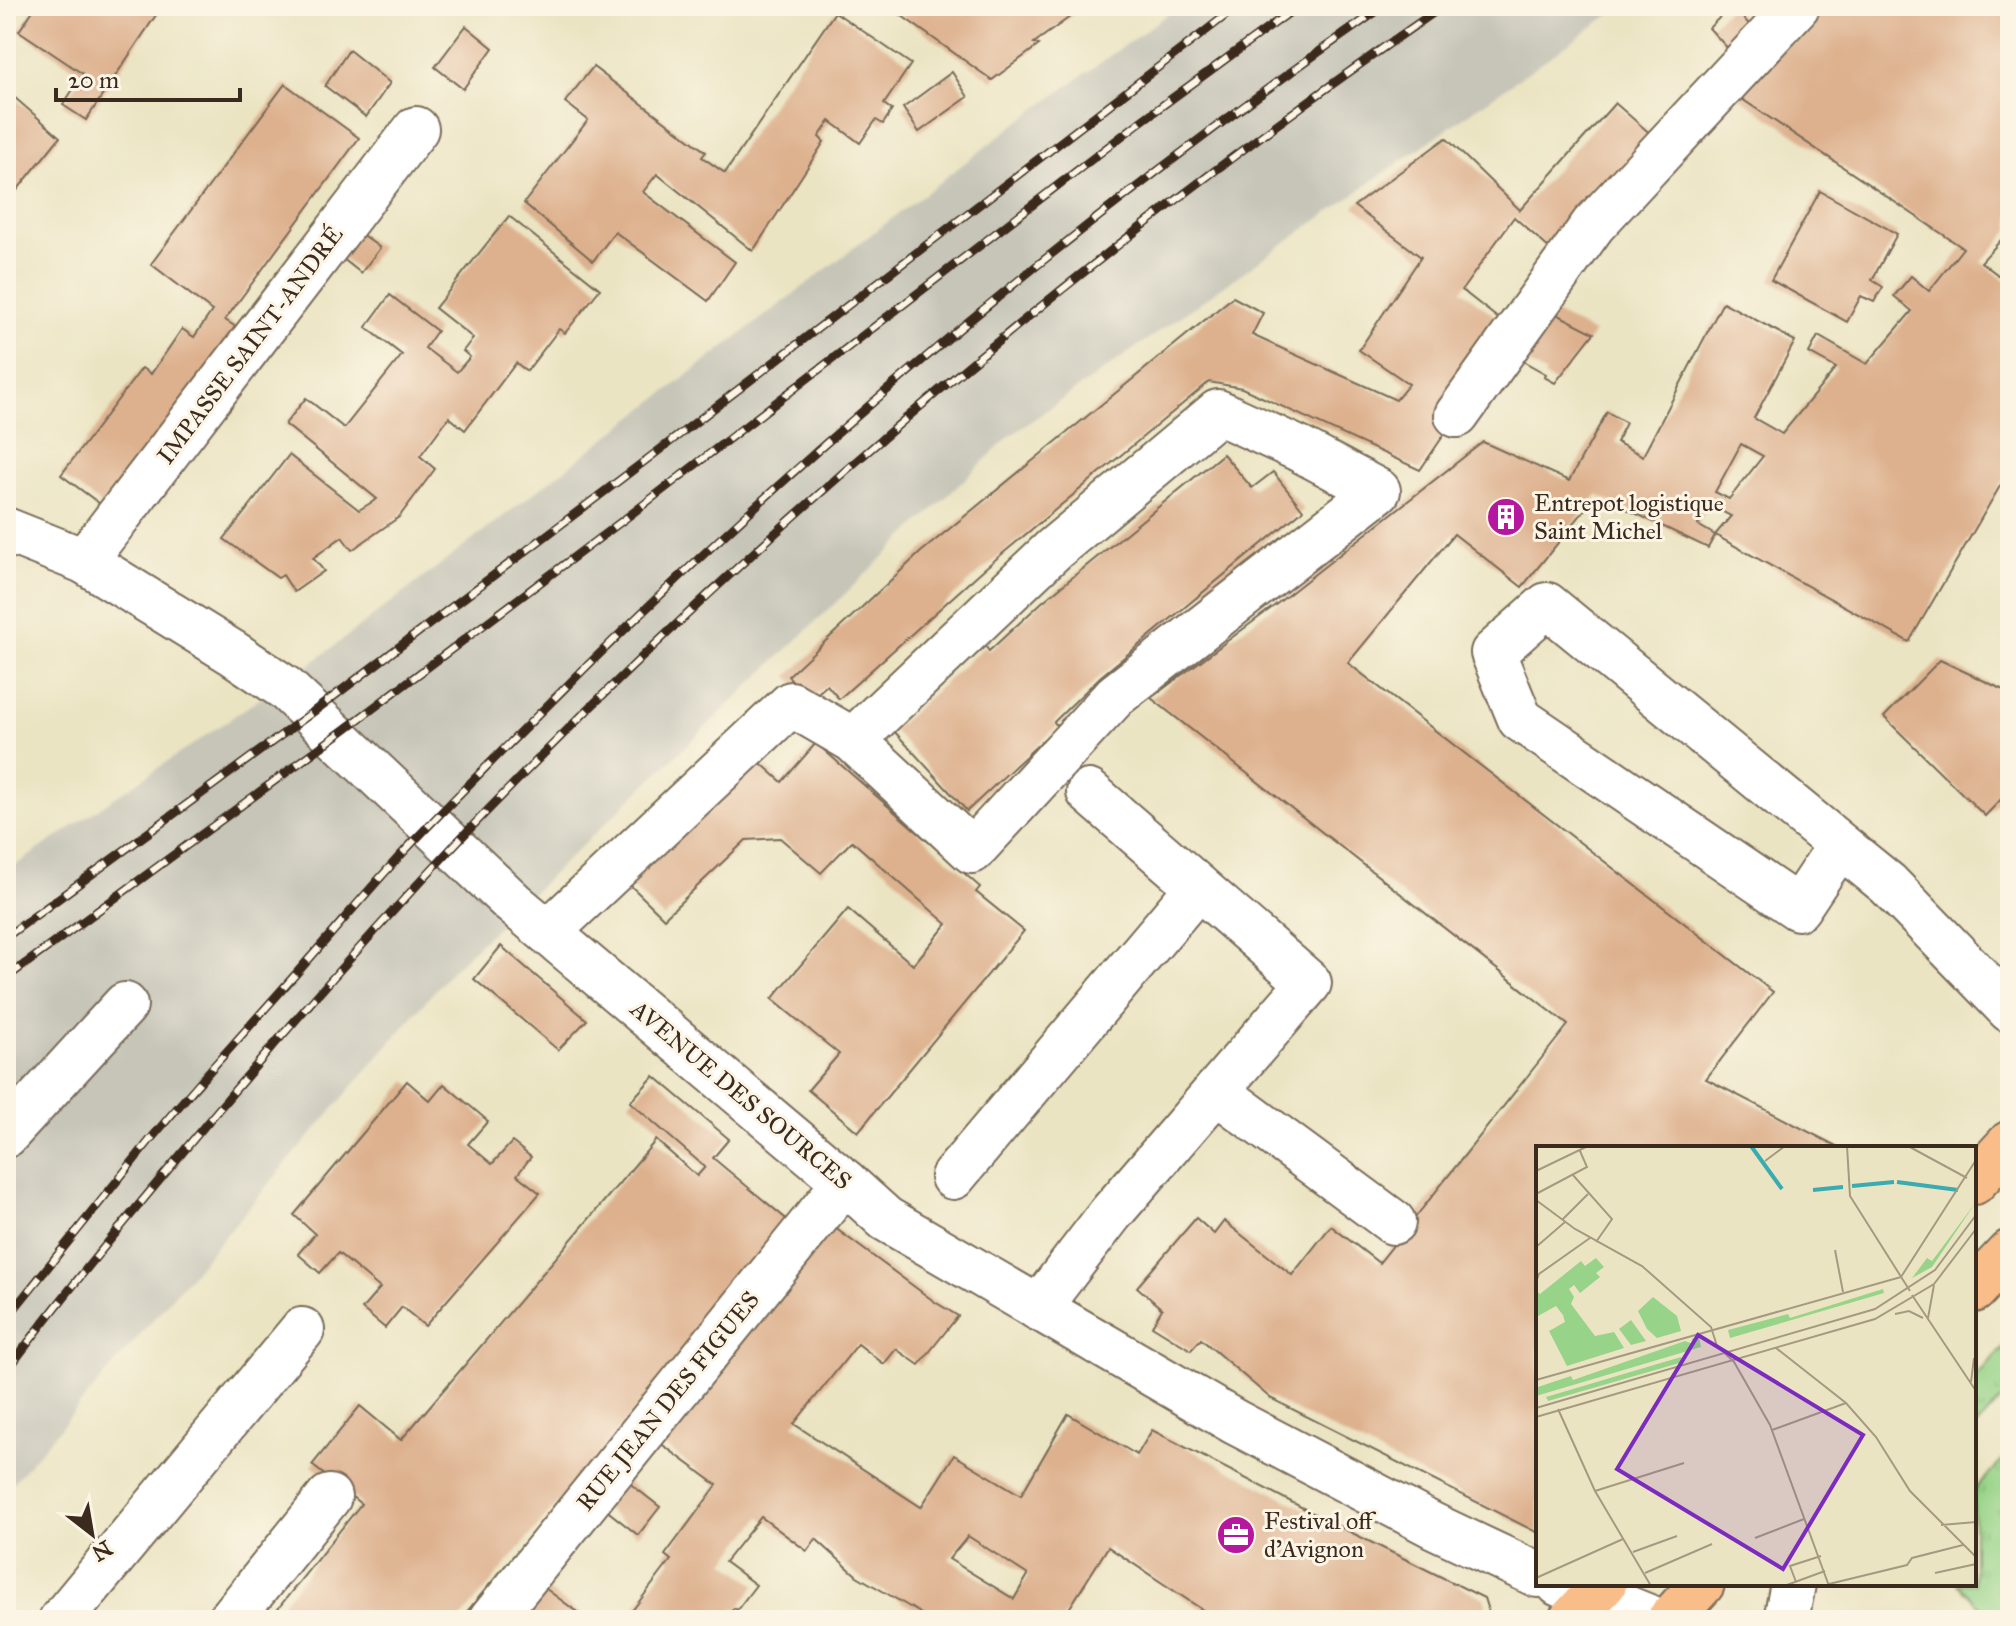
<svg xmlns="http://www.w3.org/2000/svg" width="2016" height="1626" font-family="'IM FELL Great Primer',serif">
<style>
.railway{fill:#c6c5b8}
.grass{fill:url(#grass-tufts);stroke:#697e53;stroke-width:2}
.building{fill:#ddb18e;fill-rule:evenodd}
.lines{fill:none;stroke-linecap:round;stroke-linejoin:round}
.minor-casing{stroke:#796b58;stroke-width:48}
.major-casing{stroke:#796b58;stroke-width:48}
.minor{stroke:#fff;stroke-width:44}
.major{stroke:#f8bd88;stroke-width:44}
.rail-casing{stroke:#3b2a1e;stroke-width:9}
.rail{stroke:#fcf5e5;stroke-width:6;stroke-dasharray:18;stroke-linecap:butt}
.labels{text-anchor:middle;stroke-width:6;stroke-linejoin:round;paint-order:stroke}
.street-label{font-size:24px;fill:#3b2a1e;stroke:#fcf5e5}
.poi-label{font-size:24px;fill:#3b2a1e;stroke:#fcf5e5;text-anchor:start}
.inset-river{fill:none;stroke:#39abb1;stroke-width:4}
.inset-road{fill:none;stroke:#a59a81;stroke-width:2}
.view{fill:#7b2cbf;fill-opacity:0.15;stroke:#7b2cbf;stroke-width:4}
.inset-edge{fill:none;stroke:#3b2a1e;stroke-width:4}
</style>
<defs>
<pattern id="grass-tufts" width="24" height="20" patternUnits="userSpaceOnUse" patternTransform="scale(2)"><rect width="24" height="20" fill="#97d388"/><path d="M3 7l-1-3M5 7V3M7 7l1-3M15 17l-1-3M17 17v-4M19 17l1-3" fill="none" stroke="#83b575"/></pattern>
</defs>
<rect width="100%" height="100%" fill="#fcf5e5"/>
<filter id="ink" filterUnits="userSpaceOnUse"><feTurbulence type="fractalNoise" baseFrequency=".0125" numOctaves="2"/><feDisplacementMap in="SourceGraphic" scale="16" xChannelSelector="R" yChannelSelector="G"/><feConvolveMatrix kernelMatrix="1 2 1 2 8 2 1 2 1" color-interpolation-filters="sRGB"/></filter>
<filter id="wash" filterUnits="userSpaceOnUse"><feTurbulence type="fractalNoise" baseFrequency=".006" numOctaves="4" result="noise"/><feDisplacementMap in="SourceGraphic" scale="32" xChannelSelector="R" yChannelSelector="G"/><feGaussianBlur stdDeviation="1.8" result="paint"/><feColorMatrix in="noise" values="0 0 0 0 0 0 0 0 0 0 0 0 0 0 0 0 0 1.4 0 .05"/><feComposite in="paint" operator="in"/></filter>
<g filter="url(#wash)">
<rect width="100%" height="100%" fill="#ebe4c3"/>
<polygon class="railway" points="1179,6 1622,6 1010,436 454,968 6,1491 6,872 316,660 1014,125"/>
<g class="grass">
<polygon points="2009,1342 2010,1390 1974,1429 1974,1378"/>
<polygon points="2010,1453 2010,1531 2008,1533 2010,1536 2010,1602 1996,1616 1976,1603 1958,1584 1974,1584 1974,1490"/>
</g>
<g id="blocks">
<g class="building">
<polygon points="36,6 162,6 86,120 63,105 83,74 19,31"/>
<polygon points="888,6 1085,6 1034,43 1039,45 992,80"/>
<polygon points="1731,6 1733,6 1754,30 1732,53 1709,28"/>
<path d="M1821,6H2010V230L1981,262L2010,284V469L1909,642L1715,535L1731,516L1708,504L1698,525L1715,535L1708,548L1597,495L1522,587L1454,534L1348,663L1773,992L1706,1079L1840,1148H1538V1533L1270,1398L1201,1339L1191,1350L1152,1326L1162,1309L1137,1287L1196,1218L1214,1234L1224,1221L1292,1275L1331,1226L1379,1263L1568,1025L1151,698L1274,606L1483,442L1569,481L1607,412L1626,423L1616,442L1643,456L1723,302L1795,341L1754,418L1782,434L1836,368L1809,353L1818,336L1867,364L1912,311L1894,296L1911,276L1929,291L1963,248L1736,95ZM1741,444L1763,456L1729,499L1715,492Z"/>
<polygon points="835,12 911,64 884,104 892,110 883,124 876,120 860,143 830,121 819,137 824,142 753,251 657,174 643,192 735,262 708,301 615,232 593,261 524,203 588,120 565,102 593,67 706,152 702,157 725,173"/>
<polygon points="466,26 493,48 463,89 435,67"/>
<polygon points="349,50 390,83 366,117 325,86"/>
<polygon points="952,72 968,97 919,132 903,108"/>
<polygon points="285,84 359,138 225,320 241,330 107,509 61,475 142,368 151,374 182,329 194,337 212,311 151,264"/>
<polygon points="6,90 60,137 6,204"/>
<polygon points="1615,103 1653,136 1551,250 1514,217 1462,290 1504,323 1450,426 1420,470 1242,388 1209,382 984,569 839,699 827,685 810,700 788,676 921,552 1233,297 1263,313 1252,335 1396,400 1409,384 1359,350 1421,257 1354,206 1446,138 1520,210"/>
<polygon points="1820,191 1897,234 1872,280 1883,287 1874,302 1861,296 1847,322 1771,280"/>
<polygon points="509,216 600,289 565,333 559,329 527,371 516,363 465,430 449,417 420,456 435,469 399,517 352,550 342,537 313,558 324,571 294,592 283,575 278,578 224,539 289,455 359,510 377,499 285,424 306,398 344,428 402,355 366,327 390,295 437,331 425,348 457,372 470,357 463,351 473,338 435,308"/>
<polygon points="352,227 380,248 361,273 333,251"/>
<polygon points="1547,309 1594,333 1555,383 1544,377 1546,374 1514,356"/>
<polygon points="1223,454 1252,488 1273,472 1303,510 1100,677 1054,722 1057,727 967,811 893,730 985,646 989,651 1041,603"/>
<polygon points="1940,660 2010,693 2010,790 1985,816 1884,717"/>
<polygon points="816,743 980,887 976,892 1024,931 858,1132 808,1090 839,1054 772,999 848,909 913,965 947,924 852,841 821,873 780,838 746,840 664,918 626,881 755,758 782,782"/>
<polygon points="501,946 587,1020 558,1050 474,979"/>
<polygon points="654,1076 729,1139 713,1158 791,1223 460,1620 269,1620 361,1504 312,1465 360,1406 401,1440 656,1140 697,1176 705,1167 630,1102"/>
<polygon points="407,1081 430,1101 444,1084 488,1121 468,1144 492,1164 512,1142 531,1157 517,1175 540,1193 425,1326 402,1307 385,1328 362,1309 380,1288 338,1253 320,1273 298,1254 315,1234 294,1215"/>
<path d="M831,1225L935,1302L958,1316L919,1365L896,1349L884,1364L858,1344L794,1424L921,1507L954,1455L1021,1495L1068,1414L1137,1455L1152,1430L1332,1523L1484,1598L1491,1620H1218L1108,1547L1062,1620H916L920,1613L857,1576L816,1539L807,1551L761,1517L725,1562L756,1585L737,1610L734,1608L724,1620H625L671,1560L665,1555L717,1485L656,1440ZM968,1536L1028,1575L1014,1599L949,1559Z"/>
<polygon points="623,1478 660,1507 638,1535 600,1505"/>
<polygon points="538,1583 580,1614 575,1620 507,1620"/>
</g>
</g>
</g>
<g filter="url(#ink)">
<use href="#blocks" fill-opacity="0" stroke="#796b58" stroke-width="2"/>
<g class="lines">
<defs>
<g id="minor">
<polyline points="1457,415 1593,225 1797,6"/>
<polyline points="6,530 84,561 233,653 285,688 513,903 845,1182 886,1219 1235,1422 1434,1526 1538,1575"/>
<polyline points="84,561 416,129"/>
<polyline points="1840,845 1798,908 1520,719 1493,653 1547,605 1840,845 1888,884 2010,1010"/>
<polyline points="548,932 791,704 853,740 1054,549 1218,412 1299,449 1378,491 1116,695 972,851 853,740"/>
<polyline points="1216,1091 1393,1222"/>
<polyline points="6,1135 125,1005"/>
<polyline points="953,1177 1198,887"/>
<polyline points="1038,1308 1111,1213 1309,983 1089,792"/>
<polyline points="1559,1584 1594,1595 1656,1620"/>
<polyline points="61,1620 302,1330"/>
<polyline points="230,1620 329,1497"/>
<polyline points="491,1620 845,1182"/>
<polyline points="1786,1620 1793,1584"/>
</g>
<g id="major">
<polyline points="1974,1182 2010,1143"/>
<polyline points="1974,1290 2010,1252"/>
<polyline points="1571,1620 1604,1584"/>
<polyline points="1669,1620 1702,1584"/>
</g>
</defs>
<use href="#minor" class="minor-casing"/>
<use href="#major" class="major-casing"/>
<use href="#minor" class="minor"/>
<use href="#major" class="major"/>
<defs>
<g id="rail">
<polyline points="6,937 321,706 662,448 1238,6"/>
<polyline points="6,978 344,730 634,512 1140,122 1298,6"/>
<path d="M6,1319C54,1260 102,1199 150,1140C199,1081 252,1024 302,967C334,931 365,894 398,858C439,814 482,771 525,728C788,461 1076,220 1384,6"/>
<path d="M6,1372C70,1286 139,1205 207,1123C289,1026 373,931 460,839C757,529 1090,250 1443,6"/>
</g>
</defs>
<use href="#rail" class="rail-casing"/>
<use href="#rail" class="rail"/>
</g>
</g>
<defs>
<symbol id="building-disc" viewBox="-11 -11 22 22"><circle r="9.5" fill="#b5179e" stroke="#fcf5e5"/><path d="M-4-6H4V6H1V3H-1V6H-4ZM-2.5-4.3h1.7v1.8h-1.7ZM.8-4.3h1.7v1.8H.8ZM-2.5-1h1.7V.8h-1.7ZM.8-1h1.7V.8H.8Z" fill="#fff"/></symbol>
<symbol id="office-disc" viewBox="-11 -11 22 22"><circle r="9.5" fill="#b5179e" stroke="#fcf5e5"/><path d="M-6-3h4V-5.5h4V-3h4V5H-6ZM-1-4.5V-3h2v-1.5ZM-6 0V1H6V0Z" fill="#fff"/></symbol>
</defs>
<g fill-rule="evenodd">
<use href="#building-disc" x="1484" y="495" width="44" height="44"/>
<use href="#office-disc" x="1214" y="1513" width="44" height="44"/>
</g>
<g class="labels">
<g class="street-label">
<text transform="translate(250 345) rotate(-53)" y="8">IMPASSE SAINT-ANDRÉ</text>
<text transform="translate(741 1095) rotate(40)" y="8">AVENUE DES SOURCES</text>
<text transform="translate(668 1401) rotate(-51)" y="8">RUE JEAN DES FIGUES</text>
</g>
<g class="poi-label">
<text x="1534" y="511">Entrepot logistique<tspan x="1534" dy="28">Saint Michel</tspan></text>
<text x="1264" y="1529">Festival off<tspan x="1264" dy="28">d’Avignon</tspan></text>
</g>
</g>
<g transform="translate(1536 1146)">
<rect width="440" height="440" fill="#ebe4c3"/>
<path d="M440,56L396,121L376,132L391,112L396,115ZM347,143L348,147L194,192L192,184L252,168L254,172ZM156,193L163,191L165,201L0,250L2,241L35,230L37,234L149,195L157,198ZM145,211L147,216L12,255L10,251Z" fill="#97d388"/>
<path d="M60,112L68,121L60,127L64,131L44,147L38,139L33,143L38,151L35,158L59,190L78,186L88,202L31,220L13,185L29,176L27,169L20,160L2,170L0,145L4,148L45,115L49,120ZM117,151L141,170L145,185L121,192L111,183L102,165ZM95,174L110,195L95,199L83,183Z" fill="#97d388"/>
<path class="inset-river" d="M215,0L246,43M361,36L422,44M316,40L358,36M277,44L307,41"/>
<path class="inset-road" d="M311,0L314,50L374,145M372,0L431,32M229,15L249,0M0,25L52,0M36,28L76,73L60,96M0,48L51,21L44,5M0,54L39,83L106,120L175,181L181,200L198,216L234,279L293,440M26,74L52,48M0,101L29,76M299,104L307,146M365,131L440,14M0,136L3,128L54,92M376,149L440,245M359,168L373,165L387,172M392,172L398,139M240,202L310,257L340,291L374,345L440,411M0,234L365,131M435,236L438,212M0,262L339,163L399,124L440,69M22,263L59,345L115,440M0,271L339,173L398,138L440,83M236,284L310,257M59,345L148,317M405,379L440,376M219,392L268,373M97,406L141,390M109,427L176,398M399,427L440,418M0,432L87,393M260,436L254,420L285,410M293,438L371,419L376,412L427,399M248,440L289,425"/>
<path class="view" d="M162,189L327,289L247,423L81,323Z"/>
<rect width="440" height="440" class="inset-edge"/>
</g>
<rect width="2016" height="1626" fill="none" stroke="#fcf5e5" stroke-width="32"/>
<g transform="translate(92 1534) rotate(149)" stroke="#fcf5e5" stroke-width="6" paint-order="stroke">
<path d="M0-6L14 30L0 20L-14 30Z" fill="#3b2a1e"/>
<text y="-12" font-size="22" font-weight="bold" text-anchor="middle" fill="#3b2a1e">N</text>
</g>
<path d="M56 88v12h184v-12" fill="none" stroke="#3b2a1e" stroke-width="4"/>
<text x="68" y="88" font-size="24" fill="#3b2a1e" stroke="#fcf5e5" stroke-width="6" paint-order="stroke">20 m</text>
</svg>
